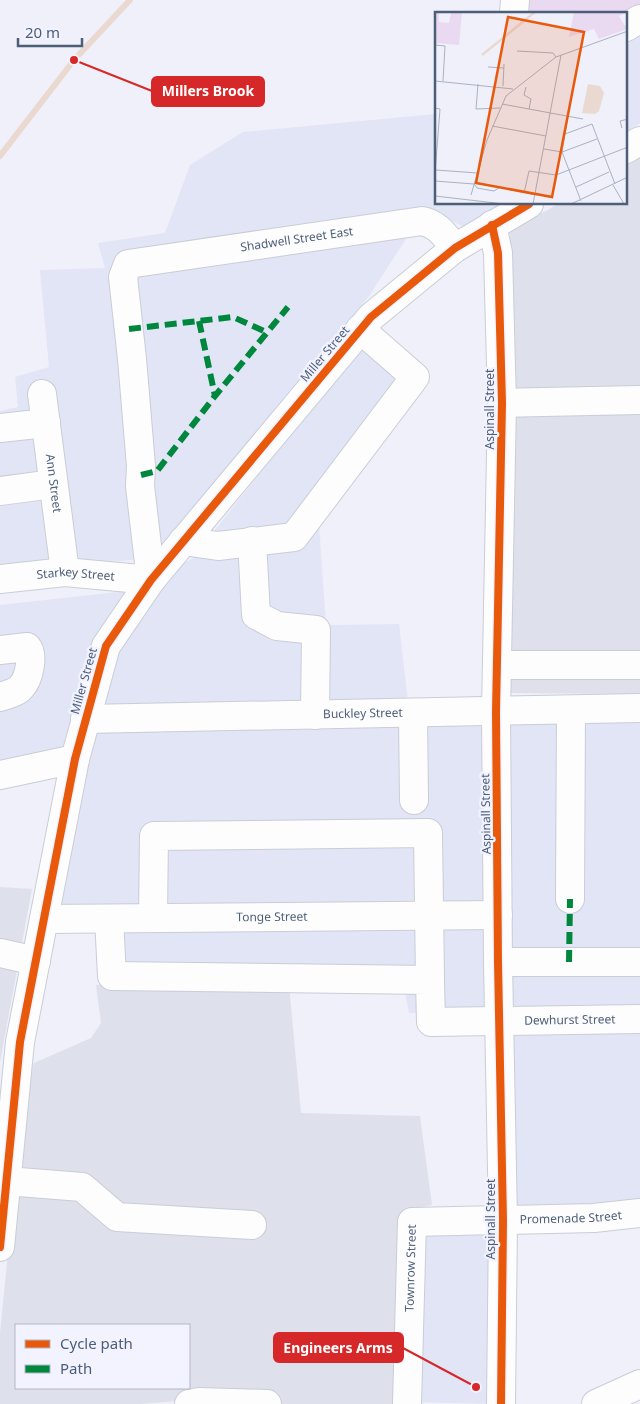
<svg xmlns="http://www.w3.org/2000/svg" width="640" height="1404" font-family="'Noto Sans',sans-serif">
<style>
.residential{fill:#e2e5f5}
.industrial{fill:#dee1eb;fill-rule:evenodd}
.green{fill:#eadaf1}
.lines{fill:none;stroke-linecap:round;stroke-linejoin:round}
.stream{stroke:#e9d9d0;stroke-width:6}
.minor-casing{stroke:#cacdd6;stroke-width:30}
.minor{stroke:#fdfdfe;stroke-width:28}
.quiet{stroke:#00873e;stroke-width:6;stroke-dasharray:12 6;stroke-linecap:butt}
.cycleway-casing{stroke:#f2f3ff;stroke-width:11}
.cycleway{stroke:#e8590c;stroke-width:8}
.labels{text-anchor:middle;stroke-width:4.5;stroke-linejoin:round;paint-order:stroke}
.street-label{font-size:12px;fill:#4d5e79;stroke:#f2f3ff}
.inset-river{fill:none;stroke:#e9d9d0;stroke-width:2.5}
.inset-road{fill:none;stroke:#a9b2c2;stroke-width:1}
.view{fill:#e8590c;fill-opacity:0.15;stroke:#e8590c;stroke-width:2.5}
.inset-edge{fill:none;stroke:#4d5e79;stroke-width:2.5}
.leader{fill:none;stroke:#d62828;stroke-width:2}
.callout-dot{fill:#d62828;stroke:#f2f3ff;stroke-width:2}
.callout{fill:#d62828;stroke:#d62828;stroke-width:2}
.callout-label{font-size:14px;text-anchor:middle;font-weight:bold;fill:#fff}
</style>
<rect width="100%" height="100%" fill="#eff0f9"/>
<g class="residential">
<polygon points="640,5 640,123 626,132 626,14 624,14"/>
<polygon points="436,114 436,204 513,204 470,230 426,208 369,296 155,558 0,571 0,411 18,407 15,377 49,367 40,270 105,268 98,243 165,233 190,165 243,132"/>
<polygon points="366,339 422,391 319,525 326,625 399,624 408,702 488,695 640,699 640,1203 487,1227 492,1404 413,1402 418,1230 495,1209 484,1011 409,1013 402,976 123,982 117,929 29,931 63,771 0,785 0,605 127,591 192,559"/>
</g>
<g class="industrial">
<polygon points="640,156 640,694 504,693 510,231 558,204 626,204 626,164"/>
<polygon points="0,887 32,889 0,1062"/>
<path d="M96,985H289L301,1113L420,1116L432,1205L402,1211L395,1393L397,1404H178V1401L141,1404H0V1333L21,1124L34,1063L91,1038L101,1023ZM16,1325H189V1388H16Z"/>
</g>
<polygon class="green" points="524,0 640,0 640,5 624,14 524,14"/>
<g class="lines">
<polyline class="stream" points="0,156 74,60 130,0"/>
<defs>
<g id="minor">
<polyline points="514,14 515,0"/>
<polyline points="626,27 640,19"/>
<polyline points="626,149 640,141"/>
<polyline points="492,225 498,253 502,403 496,712 498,962 503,1220 501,1404"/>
<path id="s1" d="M42,394L65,572"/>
<polyline points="502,403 640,400"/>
<polyline points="0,428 46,423"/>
<polyline points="0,491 53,484"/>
<polyline points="183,541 218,546 294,537 415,377 360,329"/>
<polyline points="252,541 256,615 277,626 316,630 315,715"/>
<path id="s2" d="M0,579L65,572L151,580"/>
<path id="s3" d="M151,580L140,486L141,466L132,359L123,277L128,264L422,221C438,224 445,236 455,248"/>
<path d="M0,650L27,647C34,655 29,678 22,686C17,693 8,694 0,697"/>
<polyline points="497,663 510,665 640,665"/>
<polyline points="413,713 414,800"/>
<path id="s4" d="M85,719L640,708"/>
<polyline points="0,775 75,759"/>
<polyline points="570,899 571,710"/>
<polyline points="153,918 154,836 428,833 430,980"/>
<path id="s5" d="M44,919L498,915"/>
<path id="s6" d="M109,919L112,976L430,980L431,1022L640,1019"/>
<polyline points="0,953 36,961"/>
<polyline points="498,962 640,962"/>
<polyline points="6,1181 82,1187 117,1217 252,1225"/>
<polyline points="0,1247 20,1042 75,759 106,646 151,580 371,317 455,248 529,204"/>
<polyline points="189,1404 199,1402 267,1404"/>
<path id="s7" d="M407,1404L412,1222L594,1218L640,1213"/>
<polyline points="596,1404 640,1384"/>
</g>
</defs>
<use href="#minor" class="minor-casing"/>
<use href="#minor" class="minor"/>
<g class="quiet">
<polyline points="199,321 215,396"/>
<polyline points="129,329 233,317 266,332"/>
<polyline points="141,475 157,471 215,396 288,307"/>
<polyline points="569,962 570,899"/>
</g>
<defs>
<g id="cycleway">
<polyline points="492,225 498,253 502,403 496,712 498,962 503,1220 501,1404"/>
<polyline points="0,1247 20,1042 75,759 106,646 151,580 371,317 455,248 529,204"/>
</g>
</defs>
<use href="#cycleway" class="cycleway-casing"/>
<use href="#cycleway" class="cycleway"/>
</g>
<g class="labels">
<g class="street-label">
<text dy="4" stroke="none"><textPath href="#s3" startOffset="489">Shadwell Street East</textPath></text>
<text transform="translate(325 354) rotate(-50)" y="4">Miller Street</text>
<text transform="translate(490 409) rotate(-90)" y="4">Aspinall Street</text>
<text dy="4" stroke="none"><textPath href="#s1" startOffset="90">Ann Street</textPath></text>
<text dy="4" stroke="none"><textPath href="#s2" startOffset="76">Starkey Street</textPath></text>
<text transform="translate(84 681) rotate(-74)" y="4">Miller Street</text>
<text dy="4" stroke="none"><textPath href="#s4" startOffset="278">Buckley Street</textPath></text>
<text transform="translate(486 814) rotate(-91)" y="4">Aspinall Street</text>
<text dy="4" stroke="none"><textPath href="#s5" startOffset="228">Tonge Street</textPath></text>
<text dy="4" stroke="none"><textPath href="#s6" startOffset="556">Dewhurst Street</textPath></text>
<text dy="4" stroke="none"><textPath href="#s7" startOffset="341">Promenade Street</textPath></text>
<text transform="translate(491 1219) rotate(-90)" y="4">Aspinall Street</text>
<text dy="4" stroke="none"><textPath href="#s7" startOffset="136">Townrow Street</textPath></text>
</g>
</g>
<g transform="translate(435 12)">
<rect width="192" height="192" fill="#eff0f9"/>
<path d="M0,0H4V10L14,11L16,1H27L24,33L0,31ZM139,0H192L184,4L192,17L164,27L159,17L134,25Z" fill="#eadaf1"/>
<path d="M153,72L165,74L169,81L164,99L160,102L147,101Z" fill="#e9d9d0"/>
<path class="inset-river" d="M47,43L100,0"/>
<path class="inset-road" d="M0,33L10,34L8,69M82,39L118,41L121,45M53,55L69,56M0,69L78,77M43,72L41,97L65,96M68,74L69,52M91,75L89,83L96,87L94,97M67,92L148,107M0,96L5,97L0,161M133,103L127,140L146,189M57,114L111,124M187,116L185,109L193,107M130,122L157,112L180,172M109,137L127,140L162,127M1,158L42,161M0,169L39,172L42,176L59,179M178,173L189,192M141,175L174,160M59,179L65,175L100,183M89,181L94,159L121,163L193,135M36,183L52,128L71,84L121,45L193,19M0,184L69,192M98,192L126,43M136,192L193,165"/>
<path class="view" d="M73,5L149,20L117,185L41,171Z"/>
<rect width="192" height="192" class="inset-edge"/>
</g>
<path class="leader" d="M74 60L152 91M476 1387L403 1348"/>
<g class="callout-dot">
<circle cx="74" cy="60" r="5"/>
<circle cx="476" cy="1387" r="5"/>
</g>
<g class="callout">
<rect x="152" y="77" width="112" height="29" rx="5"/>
<rect x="274" y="1333" width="129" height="29" rx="5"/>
</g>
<g class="callout-label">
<text x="208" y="96">Millers Brook</text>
<text x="338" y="1353">Engineers Arms</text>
</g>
<rect x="15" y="1324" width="175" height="65" fill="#f2f3ff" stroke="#b0b7c9"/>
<rect x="25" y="1340" width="25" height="8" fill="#e8590c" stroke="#b0b7c9"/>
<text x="60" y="1349" font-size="15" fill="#4d5e79">Cycle path</text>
<rect x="25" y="1365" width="25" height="8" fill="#00873e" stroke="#b0b7c9"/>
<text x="60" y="1374" font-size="15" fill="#4d5e79">Path</text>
<path d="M18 38v8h64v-8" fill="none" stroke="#4d5e79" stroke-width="2.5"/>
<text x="25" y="38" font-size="15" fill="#4d5e79" stroke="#f2f3ff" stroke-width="4" paint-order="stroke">20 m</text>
</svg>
